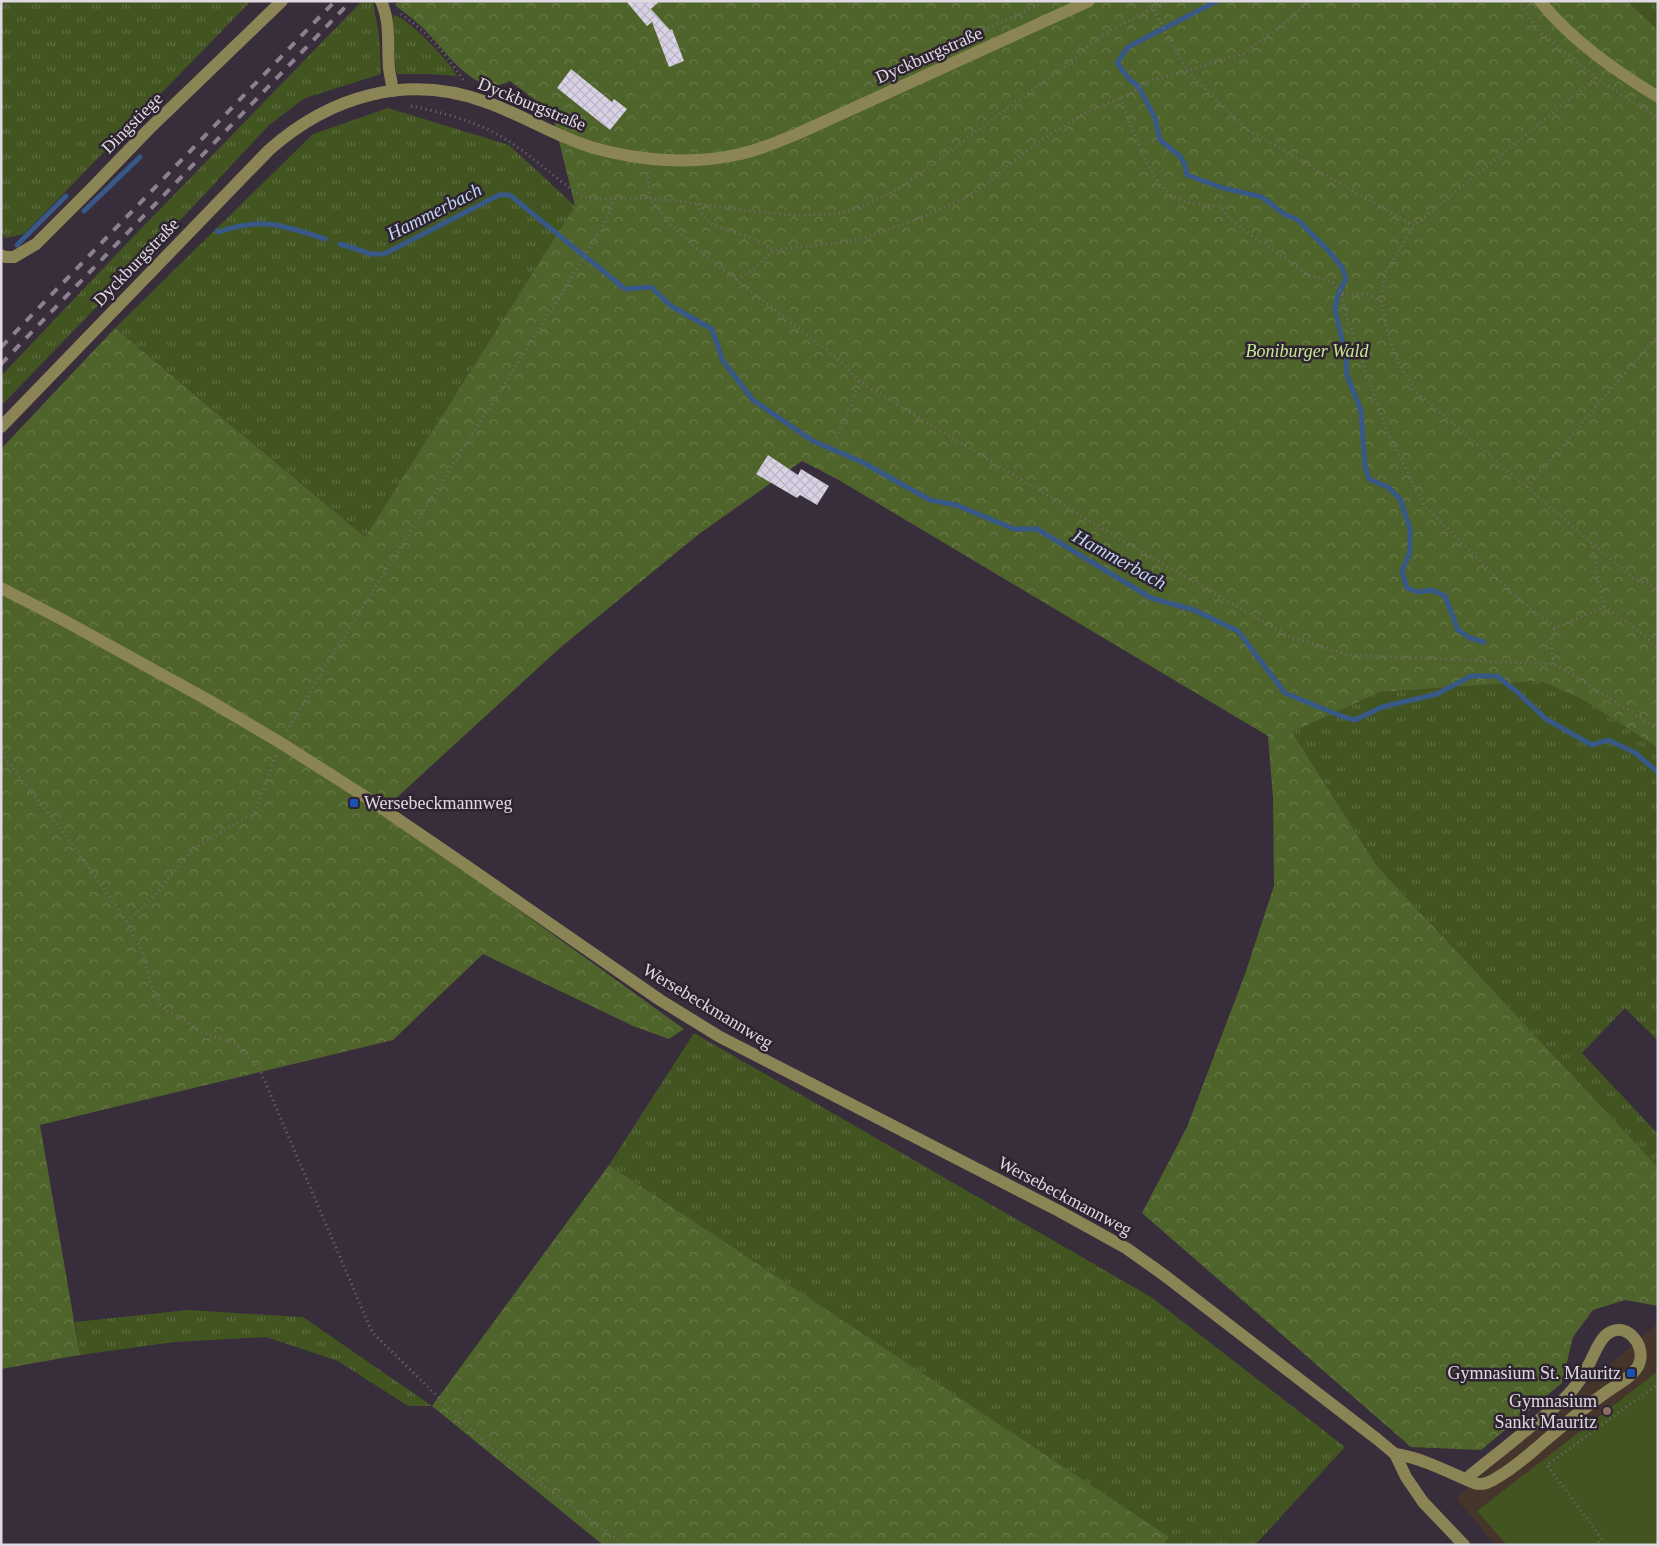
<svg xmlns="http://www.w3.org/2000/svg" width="1659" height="1546" font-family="Georgia,serif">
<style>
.education{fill:#46352b}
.grass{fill:url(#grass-tufts)}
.forest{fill:url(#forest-crowns)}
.park{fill:#425521}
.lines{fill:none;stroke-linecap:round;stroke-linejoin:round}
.stream{stroke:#385888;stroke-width:5}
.building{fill:url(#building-cross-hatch)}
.path{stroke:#726874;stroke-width:3;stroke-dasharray:1 4;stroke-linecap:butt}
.minor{stroke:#8b8455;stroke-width:12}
.rail{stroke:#8a818c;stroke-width:4;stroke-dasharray:9 9;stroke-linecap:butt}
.transit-dot{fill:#1a4fb4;stroke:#2e2330;stroke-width:2}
.education-dot{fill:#8d6e63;stroke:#2e2330;stroke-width:2}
.labels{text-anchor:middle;stroke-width:5;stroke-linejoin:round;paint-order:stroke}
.street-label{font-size:18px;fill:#e0d9e1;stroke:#2e2330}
.park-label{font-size:18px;font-style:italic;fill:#c5e790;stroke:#2e2330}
.poi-label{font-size:18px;fill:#e0d9e1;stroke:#2e2330;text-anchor:end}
.water-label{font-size:19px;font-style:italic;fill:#c3d6f4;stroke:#2e2330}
</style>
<defs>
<pattern id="grass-tufts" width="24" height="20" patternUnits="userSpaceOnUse" patternTransform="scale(1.25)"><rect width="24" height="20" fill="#425521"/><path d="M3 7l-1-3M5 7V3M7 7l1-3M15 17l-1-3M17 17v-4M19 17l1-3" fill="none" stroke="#5d6d41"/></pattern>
<pattern id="forest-crowns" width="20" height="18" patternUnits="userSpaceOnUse" patternTransform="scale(1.25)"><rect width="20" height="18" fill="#4f642a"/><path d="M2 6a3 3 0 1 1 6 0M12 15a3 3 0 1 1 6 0" fill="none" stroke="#687a49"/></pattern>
<pattern id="building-cross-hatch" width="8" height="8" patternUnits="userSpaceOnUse" patternTransform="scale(1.25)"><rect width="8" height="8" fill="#d9d2e5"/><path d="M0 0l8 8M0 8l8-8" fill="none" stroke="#bbb5c5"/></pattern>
</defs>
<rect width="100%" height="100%" fill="#382d3b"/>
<polygon class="education" points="1658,1323 1658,1545 1495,1545 1456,1498"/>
<g class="grass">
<polygon points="1,1 251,1 24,234 5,238 1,232"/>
<polygon points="362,1 373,2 379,35 381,74 305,98 269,125 189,211 1,406 1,376 130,240"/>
<polygon points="1627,1 1658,1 1658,30"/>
<path d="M393,15C407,16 452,64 457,76L430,74H397L395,64Z"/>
<polygon points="388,108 509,145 575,206 365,537 115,328 313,134"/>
<polygon points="1540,681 1580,698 1658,748 1658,1041 1625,1008 1582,1053 1658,1134 1658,1167 1377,866 1292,732 1381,692"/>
<polygon points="694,1033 1151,1297 1345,1447 1255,1545 1162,1545 1168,1537 609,1165"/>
<polygon points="188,1310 303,1317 432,1406 408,1406 338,1361 266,1337 174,1342 80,1355 75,1322"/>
</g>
<g class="forest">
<path d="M401,1H1627L1658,30V748L1580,698L1540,681L1381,692L1292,732L1377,866L1658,1167V1306L1625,1300L1593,1310L1573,1337L1562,1383L1481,1450L1411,1447L1142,1213L1187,1127L1245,974L1274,886L1273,798L1268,736L837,479L802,461L699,534L561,647L382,811L684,1029L669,1039L633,1026L483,954L393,1040L40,1125L80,1355L1,1369V449L115,328L365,537L575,206L552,113L510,81C476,100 446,51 426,31C417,22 407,14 396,6L395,4Z"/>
<polygon points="609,1165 1169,1537 1162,1545 603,1545 432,1406"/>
</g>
<polygon class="park" points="1658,1371 1658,1545 1507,1545 1477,1511"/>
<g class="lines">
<g class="stream">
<polyline points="1217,1 1128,47 1117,63 1130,80 1138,86 1155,118 1160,140 1180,156 1185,165 1187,175 1223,188 1262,197 1284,214 1298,220 1327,249 1342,267 1346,279 1338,294 1335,309 1346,357 1347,375 1361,411 1365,466 1369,479 1388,487 1400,499 1410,528 1410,552 1402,571 1407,588 1418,592 1432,590 1445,596 1458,630 1470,638 1484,642"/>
<polyline points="84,211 140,157"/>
<path d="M217,231L219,232C261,216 285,226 325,239"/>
<polyline points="340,244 371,254 384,254 499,195 510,195 583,255"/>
<polyline points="17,245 66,196"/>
<polyline points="586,257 625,289 651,287 671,306 712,329 723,361 753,400 813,441 862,462 930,500 956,505 1014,529 1037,529 1151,598 1194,610 1238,631 1285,693 1341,716 1355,720 1382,707 1437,694 1471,676 1497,676 1516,691 1546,719 1592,745 1608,740 1634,752 1658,772"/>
</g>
</g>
<g class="building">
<polygon points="626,1 660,1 651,9 670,30 672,29 684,61 669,67 652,22 647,26"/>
<polygon points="571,69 612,102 614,99 627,109 610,130 557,88"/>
<polygon points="768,455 798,475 801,469 829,486 817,505 800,495 797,498 756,474"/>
</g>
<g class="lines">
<g class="path">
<polyline points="1149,1 1187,71 1248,130 1414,226 1599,75"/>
<polyline points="1518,1 1539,31 1596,78 1658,118"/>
<path d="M401,14C426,31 447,55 463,80"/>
<polyline points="870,83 1047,1"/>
<path d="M1120,98C1131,123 1150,184 1174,197C1183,203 1208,206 1220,206L1230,219L1251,235L1285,258L1306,274L1332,282L1342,294L1347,318L1386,429L1424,505L1511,592L1555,628L1604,607L1591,542L1416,392L1399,364L1388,334L1381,301"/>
<path d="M411,106C441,112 475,121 502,137C530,154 553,176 579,195L589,199H601L646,198L676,201L757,212L796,215L837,214L856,209L898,189L923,172L1010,106L1067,65L1093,42L1113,29L1168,1"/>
<polyline points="648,172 649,198 669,223 702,253 838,359 860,382 1113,535 1290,637 1349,655 1553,664 1575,676 1658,729"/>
<polyline points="697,204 702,215 710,223 756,240 774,250 852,241 882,232 927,215 957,202 982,187 1039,141 1082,115 1131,93 1149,81 1187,71 1244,53 1286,22 1309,1"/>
<polyline points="737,280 754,269 774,250"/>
<polyline points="1342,294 1367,294 1381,301 1385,274 1414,226"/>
<polyline points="837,438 860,382"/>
<polyline points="1527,487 1658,335"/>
<polyline points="1591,542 1634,579 1658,588"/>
<polyline points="1604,607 1638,630 1658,648"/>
<polyline points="1553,664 1551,639 1555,628"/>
<polyline points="287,731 336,649 553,307 606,221 614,200"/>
<polyline points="1,753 76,849 127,922 142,951 150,982 156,998 164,1009 184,1019 201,1032 236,1044 260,1070 372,1332 488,1446 625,1545"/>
<polyline points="127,922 153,897 193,849 255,812 276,755"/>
<polyline points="1594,1545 1602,1539 1547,1465 1658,1384"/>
</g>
<g class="minor">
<path d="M381,1C391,23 387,45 389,68C390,76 392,84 393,91"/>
<path d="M1540,1C1571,40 1616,71 1658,97"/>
<polyline points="1,255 5,257 14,257 36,244 92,188 149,129 282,1"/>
<path d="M1,427L269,150C330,96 407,73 486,102C523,115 556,137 594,148C641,161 693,165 740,154C760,150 779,141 797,134L1089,1"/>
<polyline points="1,588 65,621 208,700 281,743 361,794 468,867 660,1000 720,1037 1059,1211 1126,1248 1164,1275 1377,1439 1395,1454 1406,1477 1423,1502 1464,1545"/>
<path d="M1395,1454C1423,1458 1448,1472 1474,1483C1483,1486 1490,1482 1498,1477C1514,1468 1527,1456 1540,1445C1562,1426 1585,1407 1608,1391C1618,1384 1635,1375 1639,1364C1647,1344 1624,1319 1606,1335C1598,1342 1594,1355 1589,1364C1576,1394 1549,1412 1524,1432C1505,1448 1485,1463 1466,1479"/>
</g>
<g class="rail">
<polyline points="1,347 335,1"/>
<polyline points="1,364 351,1"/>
</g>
</g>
<g class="transit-dot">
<rect x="349" y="798" width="10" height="10" rx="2.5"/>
<rect x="1626" y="1368" width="10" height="10" rx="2.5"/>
</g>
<circle class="education-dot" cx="1607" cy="1411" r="5"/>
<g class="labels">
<g class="street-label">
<text transform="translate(929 55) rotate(-24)" y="6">Dyckburgstraße</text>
<text transform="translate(532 104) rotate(22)" y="6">Dyckburgstraße</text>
<text transform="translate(132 123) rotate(-45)" y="6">Dingstiege</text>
<text transform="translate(136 262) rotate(-46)" y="6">Dyckburgstraße</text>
<text transform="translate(708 1006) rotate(31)" y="6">Wersebeckmannweg</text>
<text transform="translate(1065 1196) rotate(28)" y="6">Wersebeckmannweg</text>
</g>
<g class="park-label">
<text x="1307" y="357">Boniburger Wald</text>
</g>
<g class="poi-label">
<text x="364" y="809" text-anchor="start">Wersebeckmannweg</text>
<text x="1621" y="1379">Gymnasium St. Mauritz</text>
<text x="1597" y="1407">Gymnasium<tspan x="1597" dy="21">Sankt Mauritz</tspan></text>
</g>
<g class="water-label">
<text transform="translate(434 211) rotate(-27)" y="7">Hammerbach</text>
<text transform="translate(1120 559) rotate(29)" y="7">Hammerbach</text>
</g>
</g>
<rect width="1659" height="1546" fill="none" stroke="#e0d9e1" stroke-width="5"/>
</svg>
